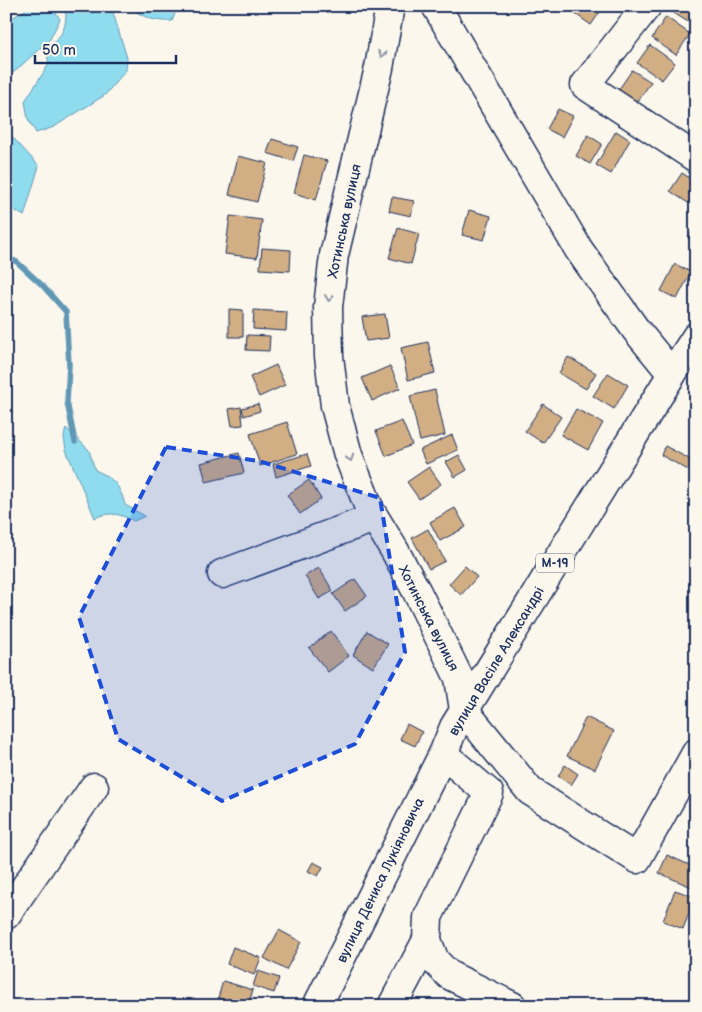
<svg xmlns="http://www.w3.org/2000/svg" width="702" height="1012" font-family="'Balsamiq Sans',sans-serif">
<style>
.water{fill:#8fdcef;stroke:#6197b5}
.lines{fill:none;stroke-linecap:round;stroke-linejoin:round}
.stream{stroke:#6197b5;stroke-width:5.5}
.building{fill:#d2ae84;stroke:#1b2f5e}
.minor-casing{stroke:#1b2f5e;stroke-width:31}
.major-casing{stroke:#1b2f5e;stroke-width:31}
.highway-casing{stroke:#1b2f5e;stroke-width:31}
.minor{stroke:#fbf7ec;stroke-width:28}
.major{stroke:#fbf7ec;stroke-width:28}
.highway{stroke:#fbf7ec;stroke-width:28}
.oneway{stroke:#8b93a5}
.marked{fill:#1d4ed8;fill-opacity:0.2;stroke:#1d4ed8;stroke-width:4;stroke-dasharray:10 6;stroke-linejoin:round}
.labels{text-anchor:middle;stroke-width:5;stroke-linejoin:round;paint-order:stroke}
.shield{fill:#fbf7ec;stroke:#5e6b89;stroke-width:1}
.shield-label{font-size:12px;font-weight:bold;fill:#1b2f5e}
.street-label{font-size:14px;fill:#1b2f5e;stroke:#fbf7ec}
</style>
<rect width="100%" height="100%" fill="#fbf7ec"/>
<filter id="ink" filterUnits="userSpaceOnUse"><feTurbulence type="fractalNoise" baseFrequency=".02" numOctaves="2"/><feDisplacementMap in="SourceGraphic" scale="10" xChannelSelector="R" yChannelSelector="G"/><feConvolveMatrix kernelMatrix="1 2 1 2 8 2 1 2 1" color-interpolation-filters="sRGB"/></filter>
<g filter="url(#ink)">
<g class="water">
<polygon points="31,6 52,7 60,19 50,39 13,73 6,70 6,22"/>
<path d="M58,6H111L127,58L126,70L105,95L54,127L36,133L28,119L25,101L49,64L46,50C59,38 66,32 66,14Z"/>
<path d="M128,6H178L172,21C153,22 143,17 128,6Z"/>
<polygon points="6,130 39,166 24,216 6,205"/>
<path d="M66,428L89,450L95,470C113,478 120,485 125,505L145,516L134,521C120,514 110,511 95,518L66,450L64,437Z"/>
</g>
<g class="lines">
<polyline class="stream" points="6,257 17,262 42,285 66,312 69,365 67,402 75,442"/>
</g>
<g class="building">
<polygon points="564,6 604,6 591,25"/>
<polygon points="671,6 687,6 695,11 688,22 669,10"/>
<polygon points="666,17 690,34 676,55 652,38"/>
<polygon points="650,45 675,63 662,80 637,63"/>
<polygon points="632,70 651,82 634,107 615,95"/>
<polygon points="558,109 573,116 562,137 547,129"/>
<polygon points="616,131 630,140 611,174 596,165"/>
<polygon points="588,135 602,144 590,164 576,156"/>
<polygon points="272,139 298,147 293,161 267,153"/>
<polygon points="304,155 327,161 316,200 294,193"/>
<polygon points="238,156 267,163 257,202 229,195"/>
<polygon points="682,173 696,182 696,192 688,203 670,191"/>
<polygon points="392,197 414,201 411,216 389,211"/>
<polygon points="469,210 491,216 484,240 462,235"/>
<polygon points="230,216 262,220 257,258 225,254"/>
<polygon points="696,224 696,243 688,238"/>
<polygon points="398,228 419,234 411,264 389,258"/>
<polygon points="262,248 291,250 290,271 260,269"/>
<polygon points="675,264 691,272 677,299 661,291"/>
<polygon points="229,309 243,310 243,337 229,337"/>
<polygon points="254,310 287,312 286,331 253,329"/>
<polygon points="385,314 389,338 366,341 362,317"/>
<polygon points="247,335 270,336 269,351 246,350"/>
<polygon points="428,342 435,373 408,380 401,348"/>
<polygon points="568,357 596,373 586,389 559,373"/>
<polygon points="276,365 285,385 259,397 250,377"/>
<polygon points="390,366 400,388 372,401 362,378"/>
<polygon points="608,373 628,385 614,409 593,396"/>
<polygon points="435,390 445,435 420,441 410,396"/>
<polygon points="258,404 260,411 244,416 242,408"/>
<polygon points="543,404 561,417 543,443 525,431"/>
<polygon points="241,407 243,425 232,426 229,409"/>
<polygon points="576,409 603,423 588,450 561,435"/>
<polygon points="402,421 412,445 386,456 376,431"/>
<polygon points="287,422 297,454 260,466 250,434"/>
<polygon points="452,435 458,450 426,464 420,450"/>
<polygon points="665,446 693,461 688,470 661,455"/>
<polygon points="239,453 244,473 206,482 201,463"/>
<polygon points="307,454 311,466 276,477 273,464"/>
<polygon points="459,455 467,470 455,477 446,462"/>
<polygon points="429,467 441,484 419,499 407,482"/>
<polygon points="309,480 321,499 300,514 287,495"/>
<polygon points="455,508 466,527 440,541 430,522"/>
<polygon points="428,529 445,561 429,569 412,538"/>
<polygon points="465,566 477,577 461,595 449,584"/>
<polygon points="319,568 333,591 319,599 305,576"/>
<polygon points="355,579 367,596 345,611 333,594"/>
<polygon points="331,631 349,656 328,672 309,648"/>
<polygon points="367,631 388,644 373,668 353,655"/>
<polygon points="586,717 614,731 595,769 567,756"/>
<polygon points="407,724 422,732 415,746 400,739"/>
<polygon points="565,765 578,774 571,785 558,776"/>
<polygon points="667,855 696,868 696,889 659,873"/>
<polygon points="313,862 323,867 318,876 308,871"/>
<polygon points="675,890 695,897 683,929 663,921"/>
<polygon points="279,930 301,942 286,970 264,958"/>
<polygon points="233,947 261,958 254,975 227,964"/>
<polygon points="258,971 279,978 274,993 253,986"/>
<polygon points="223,981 253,990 248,1006 243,1006 218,998"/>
</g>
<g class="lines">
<defs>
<g id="minor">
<polyline points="390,6 379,68 334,255 328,307 329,356 335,406 348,455 370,510 395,551 417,592 459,678 464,710 530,791 637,859 696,753"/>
<polyline points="647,6 585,85 696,158"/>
<polyline points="222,574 374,518"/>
<polyline points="443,754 489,793 428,917 427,940 435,961 449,975 512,1006"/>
<polyline points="6,915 94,787"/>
<polyline points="392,1006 427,940"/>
</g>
<polyline id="major" points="672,374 696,337"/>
<polyline id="highway" points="317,1006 443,754 454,727 672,374 636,330 579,250 436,6"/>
</defs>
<use href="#minor" class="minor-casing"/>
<use href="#major" class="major-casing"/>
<use href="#highway" class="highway-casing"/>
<use href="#minor" class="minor"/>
<use href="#major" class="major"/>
<use href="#highway" class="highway"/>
</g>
<defs><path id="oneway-chevron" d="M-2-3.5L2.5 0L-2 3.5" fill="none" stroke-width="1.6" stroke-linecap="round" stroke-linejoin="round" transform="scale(1.25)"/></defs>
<g class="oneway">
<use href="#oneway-chevron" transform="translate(382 54) rotate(101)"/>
<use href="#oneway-chevron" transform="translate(329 298) rotate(97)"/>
<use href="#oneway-chevron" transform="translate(350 458) rotate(71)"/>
</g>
</g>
<path class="marked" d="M166,447L259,461L380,498L405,652L355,744L222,801L118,739L79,617Z"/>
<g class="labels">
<rect class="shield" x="536" y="553.5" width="38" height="19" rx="4"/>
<g class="shield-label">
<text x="555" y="567">М-19</text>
</g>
<g class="street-label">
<text transform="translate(344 221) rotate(-78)" y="5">Хотинська вулиця</text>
<text transform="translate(429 618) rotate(63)" y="5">Хотинська вулиця</text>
<text transform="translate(496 661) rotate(-59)" y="5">вулиця Васіле Александрі</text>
<text transform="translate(380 880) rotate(-64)" y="5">вулиця Дениса Лукіяновича</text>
</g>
</g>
<rect width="702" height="1012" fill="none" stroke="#fbf7ec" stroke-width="25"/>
<rect x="12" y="12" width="677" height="987" fill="none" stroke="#1b2f5e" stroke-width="2" filter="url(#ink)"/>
<path d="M35 55v8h141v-8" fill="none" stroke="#1b2f5e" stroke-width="2.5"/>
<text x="42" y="55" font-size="15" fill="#1b2f5e" stroke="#fbf7ec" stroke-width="4" paint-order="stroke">50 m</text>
</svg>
